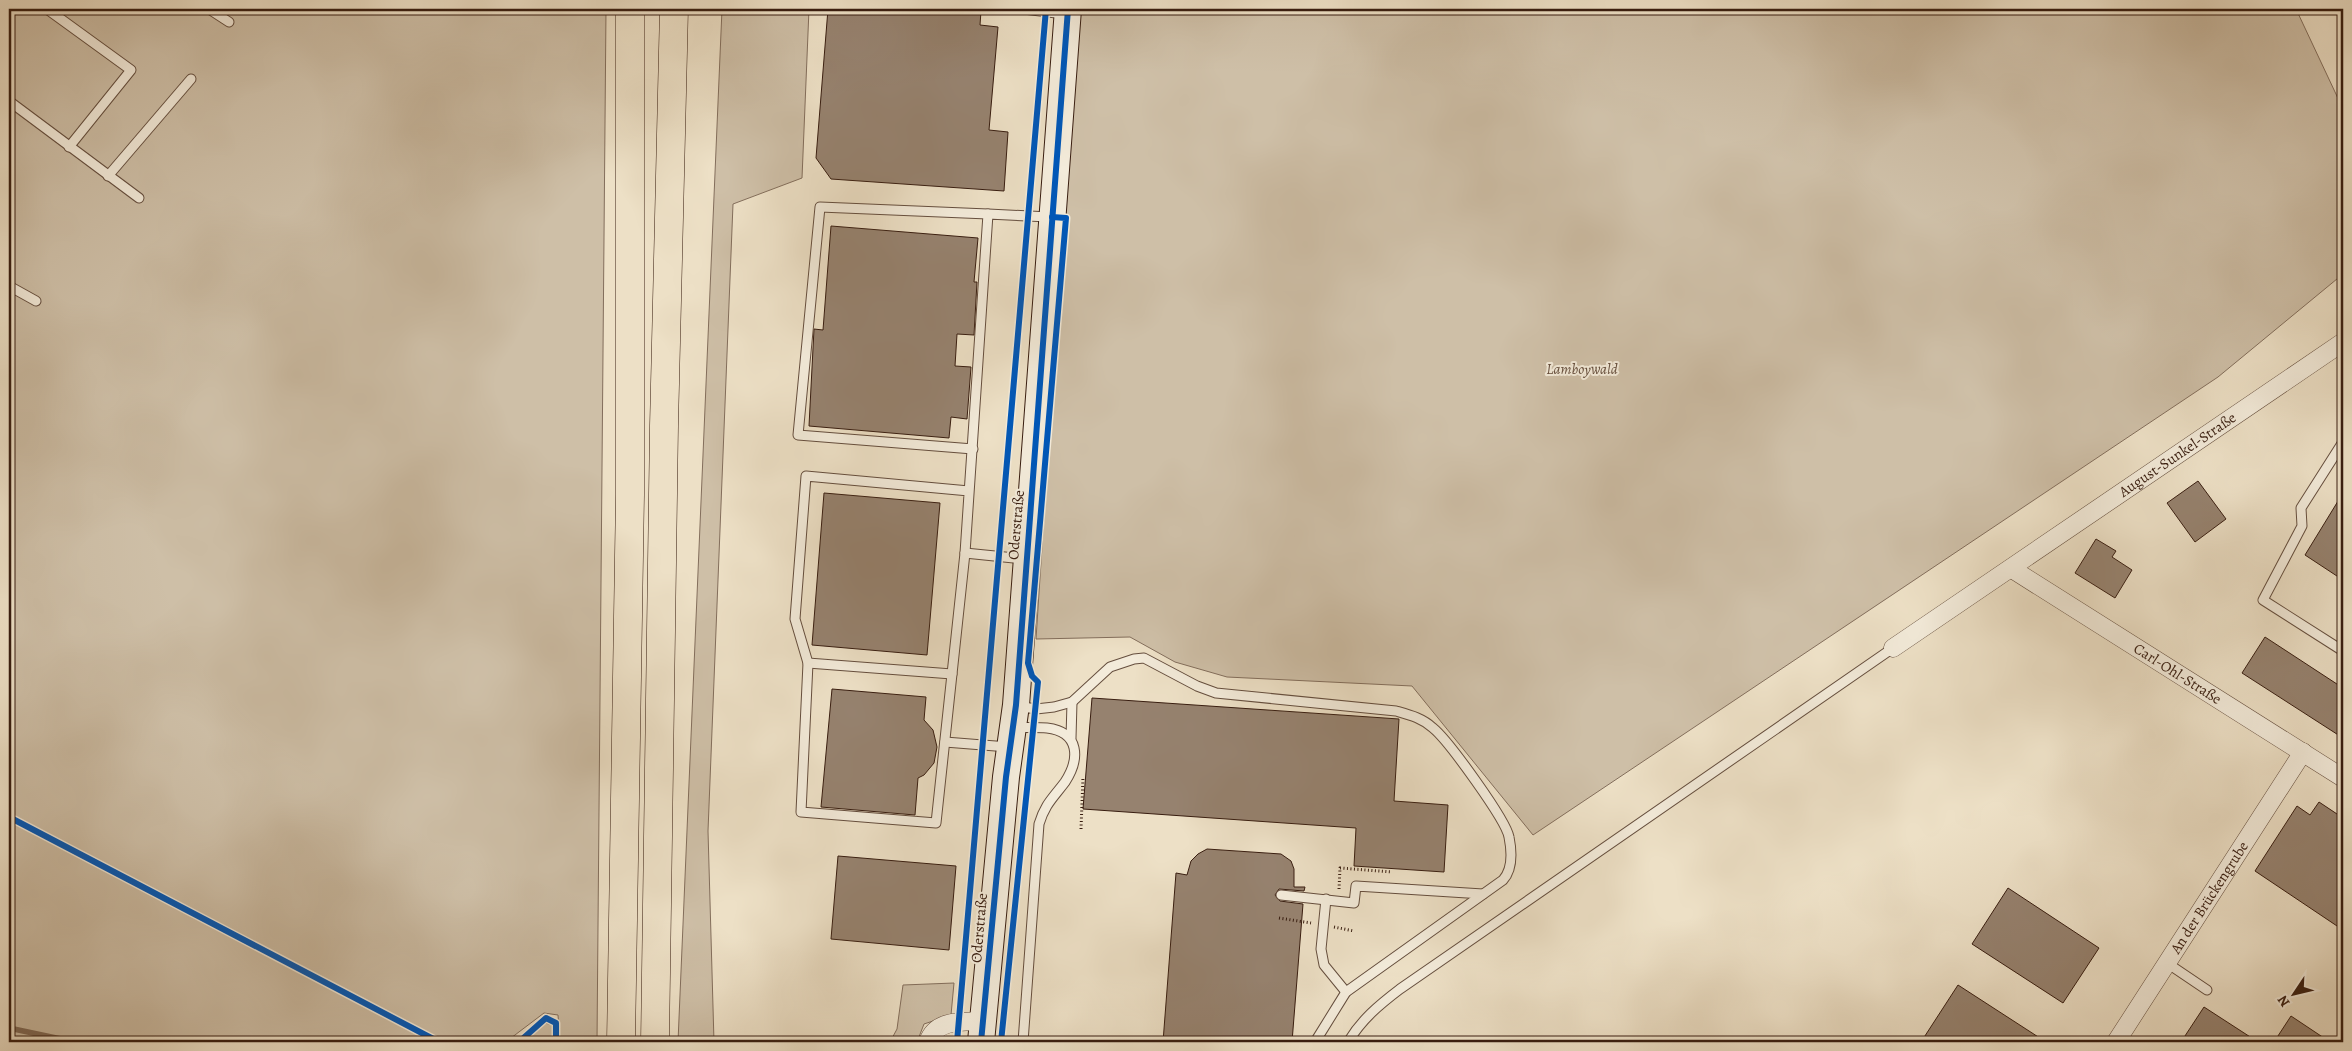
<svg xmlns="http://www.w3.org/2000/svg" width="2352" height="1051" font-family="Alegreya,serif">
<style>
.green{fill:#cebfa7;stroke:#836e5c}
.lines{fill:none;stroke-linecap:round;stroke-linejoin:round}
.stream{stroke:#7f6a58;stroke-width:5.5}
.building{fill:#96826f;stroke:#381d10}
.lane-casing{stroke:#654e3e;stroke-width:11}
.street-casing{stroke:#654e3e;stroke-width:19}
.secondary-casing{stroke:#381d10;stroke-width:28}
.highway-casing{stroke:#381d10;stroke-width:29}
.path{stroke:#381d10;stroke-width:3;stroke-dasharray:1 2.5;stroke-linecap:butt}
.lane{stroke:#f3ebda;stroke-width:9}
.street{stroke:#f3ebda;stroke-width:18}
.secondary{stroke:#f3ebda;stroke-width:26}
.highway{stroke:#ede0c6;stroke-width:28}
.cycleway-casing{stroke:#f3ebda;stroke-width:9}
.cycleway{stroke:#0057b8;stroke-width:6}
.labels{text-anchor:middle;stroke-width:4;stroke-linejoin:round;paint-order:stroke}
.park-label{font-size:15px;font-style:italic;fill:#654e3d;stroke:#f3ebda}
.street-label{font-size:15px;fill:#381d10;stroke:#f3ebda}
</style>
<rect width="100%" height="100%" fill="#ede0c6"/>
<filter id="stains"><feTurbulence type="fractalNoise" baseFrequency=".004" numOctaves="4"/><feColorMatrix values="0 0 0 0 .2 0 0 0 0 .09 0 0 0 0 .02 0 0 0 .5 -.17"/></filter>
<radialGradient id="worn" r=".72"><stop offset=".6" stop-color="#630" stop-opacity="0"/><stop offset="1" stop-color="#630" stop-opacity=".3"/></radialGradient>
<g class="green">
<polygon points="9,9 606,9 597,1042 560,1042 558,1015 544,1013 511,1038 508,1042 9,1042"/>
<polygon points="722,9 809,9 802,178 733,204 708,831 714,1042 678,1042"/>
<polygon points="1077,9 2296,9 2343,109 2343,274 2218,377 1533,835 1412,686 1227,677 1175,662 1130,637 1036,639"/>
<polygon points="954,983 951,1015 924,1024 917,1042 890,1042 897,1029 903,985"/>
<polygon points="545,1023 553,1025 553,1042 522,1042"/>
</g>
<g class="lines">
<polyline class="stream" points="9,1028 75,1042"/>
</g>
<g class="building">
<polygon points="828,9 950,9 981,11 980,25 998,27 989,130 1008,132 1004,191 831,179 816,158"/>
<polygon points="831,226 978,238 974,282 977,282 974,335 957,334 955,366 971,367 967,419 951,417 949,438 809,426 814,329 823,330"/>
<polygon points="2198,481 2226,519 2195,542 2167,503"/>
<polygon points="824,493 940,503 927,655 812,645"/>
<polygon points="2343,493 2343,580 2305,555"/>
<polygon points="2096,539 2116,551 2112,557 2132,570 2115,598 2075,573"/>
<polygon points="2265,637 2343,688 2343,738 2242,673"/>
<polygon points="832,689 926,697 924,720 933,730 937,747 934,763 924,775 918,778 915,815 821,807"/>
<polygon points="1092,698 1399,719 1394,801 1448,805 1444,872 1354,866 1356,828 1083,809"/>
<polygon points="2319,802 2343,818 2343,930 2255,871 2297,806 2310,815"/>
<polygon points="1207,849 1281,854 1291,861 1294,869 1294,887 1305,887 1304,891 1279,889 1275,895 1280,901 1303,904 1292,1042 1163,1042 1176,873 1187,875 1191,861 1198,854"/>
<polygon points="838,856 956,866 949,950 831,939"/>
<polygon points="2008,888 2099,948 2063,1003 1972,944"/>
<polygon points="1958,985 2046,1042 1921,1042"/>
<polygon points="2204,1007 2258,1042 2181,1042"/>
<polygon points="2291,1016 2330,1042 2274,1042"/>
</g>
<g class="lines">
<defs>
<g id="lane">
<polyline points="47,9 131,70 69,147"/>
<polyline points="209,9 229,22"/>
<polyline points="1024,9 1064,14"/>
<polyline points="9,101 139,198"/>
<polyline points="108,176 191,79"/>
<polyline points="9,286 36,301"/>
<polyline points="2343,442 2301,508 2302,526 2263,600 2343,651"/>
<polyline points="973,449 798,435 820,207 988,214"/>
<polyline points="969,491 806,476 795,619 808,663 801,812 936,823 965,553 988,214 1049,217"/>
<polyline points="965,553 1024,559"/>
<polyline points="808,663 952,674"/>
<path d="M1017,706L1036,709L1054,707L1072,702L1110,667L1134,659L1144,658L1197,686L1216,693L1396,711C1410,715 1422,718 1433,728C1448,740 1506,820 1509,837C1512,852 1513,869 1503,880L1346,992L1315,1042"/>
<path d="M1016,727C1026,728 1037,727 1047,728C1080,732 1080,759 1065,782C1053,798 1045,804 1039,824L1023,1042"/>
<polyline points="1071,738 1072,702"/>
<polyline points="945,742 1008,747"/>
<polyline points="1281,895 1354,903 1356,886 1483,894"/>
<polyline points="1326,899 1321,949 1324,965 1346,992"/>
<polyline points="2167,963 2207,990"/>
<path d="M1348,1042C1362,1019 1379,1005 1400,989L1893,648"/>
</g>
<g id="street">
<path id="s1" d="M2012,569L2343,778"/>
<path id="s2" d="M1893,648L2343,342"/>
<path d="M928,1042C936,1019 962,1022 983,1021"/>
<path id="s3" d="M2116,1042L2303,752"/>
</g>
<polyline id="secondary" points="981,1042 1006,777 1016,705 1068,9"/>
<g id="highway">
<polyline points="621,1042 630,495 630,9"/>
<polyline points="655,1042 664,426 674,9"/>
</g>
</defs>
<use href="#lane" class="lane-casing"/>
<use href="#street" class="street-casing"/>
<use href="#secondary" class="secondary-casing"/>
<use href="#highway" class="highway-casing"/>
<g class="path">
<polyline points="1029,205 1035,129"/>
<polyline points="999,543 1027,228"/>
<polyline points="983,733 997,567"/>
<polyline points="1081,829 1083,777"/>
<polyline points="1339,889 1340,868 1392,872"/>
<polyline points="1279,918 1311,923"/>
<polyline points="1334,927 1354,931"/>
<polyline points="959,1007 981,756"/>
</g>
<use href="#lane" class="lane"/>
<use href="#street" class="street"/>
<use href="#secondary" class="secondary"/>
<use href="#highway" class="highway"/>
<defs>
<g id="cycleway">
<polyline points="9,817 439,1042"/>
<polyline points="519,1042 546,1018 556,1023 556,1042"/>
<polyline points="957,1042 1046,9"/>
<polyline points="981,1042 1006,777 1016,705 1068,9"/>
<polyline points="1001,1042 1038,682 1032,676 1028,663 1066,218 1052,217"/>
</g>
</defs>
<use href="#cycleway" class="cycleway-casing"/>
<use href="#cycleway" class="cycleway"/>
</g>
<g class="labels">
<g class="park-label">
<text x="1582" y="374">Lamboywald</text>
</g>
<g class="street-label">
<text dy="5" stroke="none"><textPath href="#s2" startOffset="344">August-Sunkel-Straße</textPath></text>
<text transform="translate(1016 525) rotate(-85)" y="5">Oderstraße</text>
<text dy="5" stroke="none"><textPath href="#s1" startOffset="196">Carl-Ohl-Straße</textPath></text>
<text dy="5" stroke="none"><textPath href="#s3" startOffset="172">An der Brückengrube</textPath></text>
<text transform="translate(979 928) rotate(-85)" y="5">Oderstraße</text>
</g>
</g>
<rect width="2352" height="1051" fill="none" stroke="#ede0c6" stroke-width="30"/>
<rect x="10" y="10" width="2332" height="1031" fill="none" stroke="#381d10" stroke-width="2.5"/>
<rect x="15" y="15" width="2322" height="1021" fill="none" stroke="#381d10"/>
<g transform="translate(2294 994) rotate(235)" stroke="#f3ebda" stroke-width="4" paint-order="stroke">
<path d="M0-4L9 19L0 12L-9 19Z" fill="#381d10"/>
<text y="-8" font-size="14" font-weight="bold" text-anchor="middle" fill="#381d10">N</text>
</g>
<rect width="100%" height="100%" filter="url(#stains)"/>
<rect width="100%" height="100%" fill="url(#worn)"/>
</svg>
